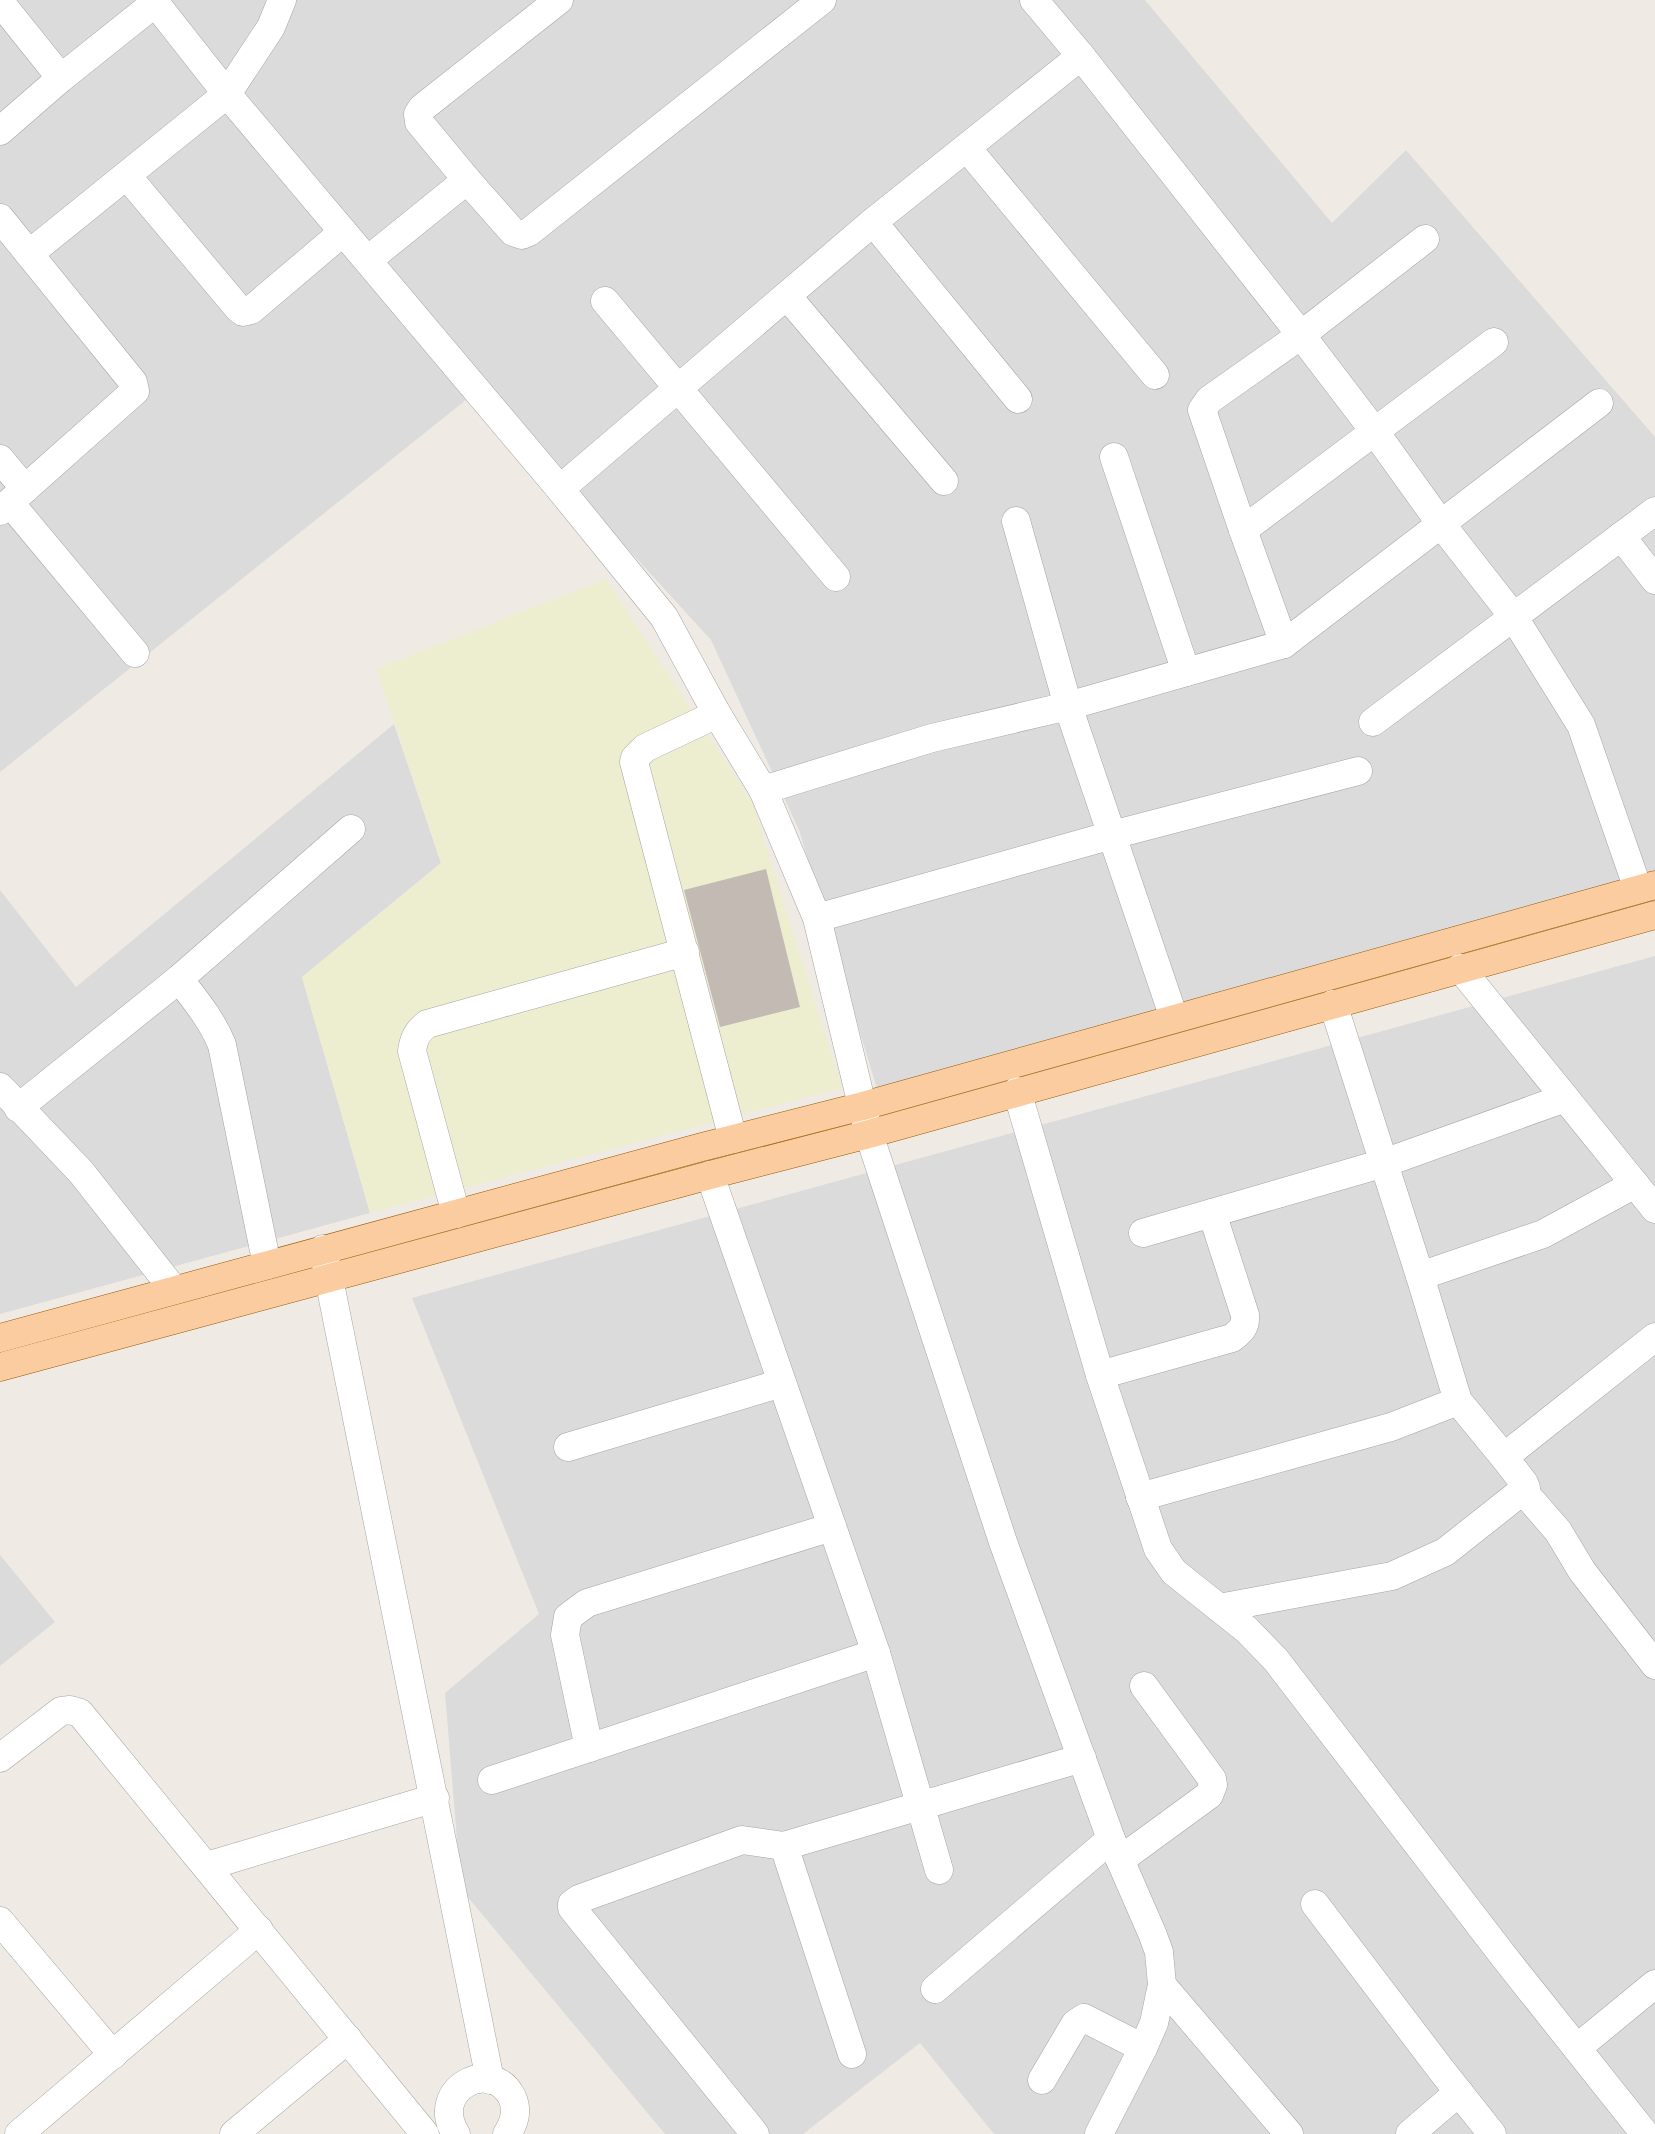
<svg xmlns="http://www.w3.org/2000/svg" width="1655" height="2134" font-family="Roboto,sans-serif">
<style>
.residential{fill:#dcdbdb}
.farmland{fill:#ededd0}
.building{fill:#c3bab4}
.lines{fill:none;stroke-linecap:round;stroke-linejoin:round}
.minor-casing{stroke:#a5a5a5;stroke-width:29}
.major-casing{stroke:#955a03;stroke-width:29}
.minor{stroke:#fff;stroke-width:28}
.major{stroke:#facc9f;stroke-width:28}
</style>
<rect width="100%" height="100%" fill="#efebe4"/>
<g class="residential">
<polygon points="0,0 1145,0 1332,223 1406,150 1655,437 1655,887 878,1092 799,830 711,640 481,388 0,772"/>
<polygon points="394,724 441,863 302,977 370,1213 0,1314 0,890 76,987"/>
<polygon points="1655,956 1655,2134 994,2134 920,2043 803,2134 665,2134 461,1889 445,1693 539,1614 412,1298"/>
<polygon points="0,1555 55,1622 0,1666"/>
</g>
<polygon class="farmland" points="606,579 753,804 842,1088 370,1213 302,977 441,863 376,669"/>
<polygon class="building" points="766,869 800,1007 720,1027 684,890"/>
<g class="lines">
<defs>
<g id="minor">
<polyline points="153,0 227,94 560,489 664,617 717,714 763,790 817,918 869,1134 1003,1542 1111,1839 1152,1933 1159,1952 1162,1985 1154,2023 1143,2048 1099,2134"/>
<polyline points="1034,0 1081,56"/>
<polyline points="0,2 61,78"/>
<polyline points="0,131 61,78 155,3"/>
<polyline points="967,148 1155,375"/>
<polyline points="127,176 238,308 243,312 251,310 343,232"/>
<polyline points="467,180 419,122 418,114 422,108 559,0"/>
<polyline points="0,218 133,382 135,391 0,511"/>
<polyline points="873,222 1018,399"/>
<polyline points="29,254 227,94 271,27 282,0"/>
<polyline points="368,260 467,180 513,232 522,235 529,232 822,0"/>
<polyline points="787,296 944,481"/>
<polyline points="605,301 836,577"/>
<polyline points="1114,457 1186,672"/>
<polyline points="0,459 25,489"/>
<polyline points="560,489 873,222 1081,56 1301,335 1375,432 1441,524 1513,616 1581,725 1638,889"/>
<polyline points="10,503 135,653"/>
<polyline points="1016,521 1068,706 1174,1018"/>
<polyline points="1243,530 1494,342"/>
<polyline points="1621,536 1655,580"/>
<polyline points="1284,644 1243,530 1202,410 1209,400 1301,335 1425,239"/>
<polyline points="717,714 645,748 635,758 634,762 733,1139"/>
<polyline points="1373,722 1655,511"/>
<polyline points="763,790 932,738 1068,706 1284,644 1599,403"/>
<polyline points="817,918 1112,835 1358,771"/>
<polyline points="1460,968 1655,1209"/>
<path d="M179,979C196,1001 212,1020 222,1045L267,1265"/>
<polyline points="0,1087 81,1172 174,1290"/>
<polyline points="1017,1091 1100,1375 1158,1549 1174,1572 1247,1630 1276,1660 1505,1958 1645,2134"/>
<polyline points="18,1108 179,979 351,829"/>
<polyline points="710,1175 876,1653 939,1870"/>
<path d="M456,1214L412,1051C414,1038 417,1032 427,1024L685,952"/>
<polyline points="1143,1233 1384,1163 1565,1098"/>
<polyline points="323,1249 490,2080"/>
<polyline points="1420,1276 1543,1234 1635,1184"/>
<path d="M1100,1375L1232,1338C1241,1331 1246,1327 1245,1315L1212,1213"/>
<polyline points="568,1447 782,1383"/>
<polyline points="1504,1457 1655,1337"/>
<polyline points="1524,1492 1558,1531 1582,1571 1655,1665"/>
<polyline points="1140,1497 1391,1427 1458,1401"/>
<polyline points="1219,1608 1392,1576 1445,1552 1526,1488 1524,1483 1504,1457 1458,1401 1420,1276 1333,1004"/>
<polyline points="589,1748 565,1635 568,1617 587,1603 832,1527"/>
<polyline points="0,1758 61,1711 70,1710 80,1713 425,2134"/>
<polyline points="492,1780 876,1653"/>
<polyline points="784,1846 852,2054"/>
<polyline points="1120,1860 1209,1795 1213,1785 1212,1779 1144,1686"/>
<polyline points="207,1866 435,1798"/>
<polyline points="1315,1904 1442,2071 1492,2134"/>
<polyline points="0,1921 113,2055"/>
<polyline points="1162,1985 1289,2134"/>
<polyline points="935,1989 1111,1839"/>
<polyline points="1577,2048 1655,1984"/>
<polyline points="1042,2080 1075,2024 1084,2018 1143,2048"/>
<polyline points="19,2134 259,1930"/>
<polyline points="234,2134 348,2039"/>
<path d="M456,2134C428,2090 491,2056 512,2097C518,2110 515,2122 507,2134"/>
<polyline points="755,2134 572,1908 572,1904 579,1899 742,1840 784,1846 1082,1758"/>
<polyline points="1410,2134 1459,2092"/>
</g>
<g id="major">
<polyline points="0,1338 702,1147 863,1106 1655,885"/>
<polyline points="0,1367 710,1175 869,1134 1655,915"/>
</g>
</defs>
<use href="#minor" class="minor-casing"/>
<use href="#major" class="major-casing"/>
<use href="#minor" class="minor"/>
<use href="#major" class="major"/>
</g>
</svg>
